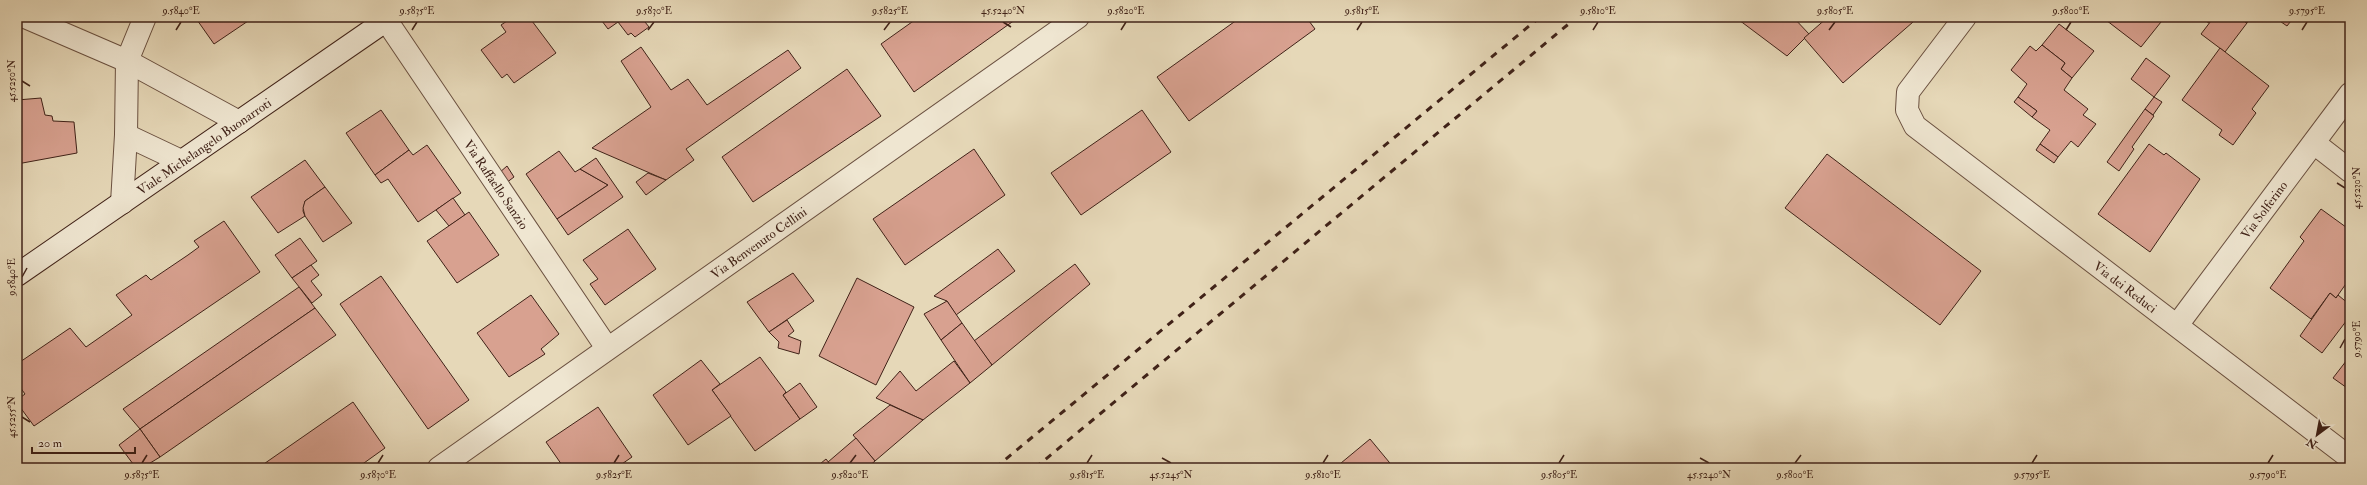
<svg xmlns="http://www.w3.org/2000/svg" width="2367" height="485" font-family="'IM FELL Double Pica',serif">
<style>
.building{fill:#d8a190;stroke:#402218}
.lines{fill:none;stroke-linecap:round;stroke-linejoin:round}
.street-casing{stroke:#6a5040;stroke-width:24}
.secondary-casing{stroke:#402218;stroke-width:24}
.street{stroke:#efe6d1;stroke-width:22}
.secondary{stroke:#efe6d1;stroke-width:22}
.rail{stroke:#402218;stroke-width:3;stroke-dasharray:7 7;stroke-linecap:butt}
.ticks{fill:none;stroke:#402218;stroke-width:1.5}
.labels{text-anchor:middle;stroke-width:3.5;stroke-linejoin:round;paint-order:stroke}
.street-label{font-size:13px;fill:#402218;stroke:#efe6d1}
.neatline{fill:none;stroke:#402218;stroke-width:1.5}
.ticks-label{font-size:10px;text-anchor:middle;fill:#402218}
</style>
<rect width="100%" height="100%" fill="#e6d8b8"/>
<filter id="stains"><feTurbulence type="fractalNoise" baseFrequency=".005" numOctaves="4"/><feColorMatrix values="0 0 0 0 .2 0 0 0 0 .09 0 0 0 0 .02 0 0 0 .5 -.17"/></filter>
<radialGradient id="worn" r=".72"><stop offset=".6" stop-color="#630" stop-opacity="0"/><stop offset="1" stop-color="#630" stop-opacity=".3"/></radialGradient>
<g class="building">
<polygon points="195,17 254,17 214,44"/>
<polygon points="513,17 529,17 556,53 514,83 507,74 502,78 481,50 506,32 501,25"/>
<polygon points="599,17 652,17 645,22 649,27 635,37 631,33 628,35 618,22 608,29"/>
<polygon points="919,17 1019,17 914,92 881,44"/>
<polygon points="1241,17 1306,17 1315,29 1189,121 1157,77"/>
<polygon points="1735,17 1793,17 1809,34 1787,56"/>
<polygon points="1828,17 1908,17 1913,22 1843,83 1804,38"/>
<polygon points="2102,17 2165,17 2141,47"/>
<polygon points="2199,17 2214,17 2209,23"/>
<polygon points="2214,17 2237,17 2247,23 2225,52 2201,34"/>
<polygon points="2237,17 2251,17 2247,23"/>
<polygon points="2274,17 2294,17 2287,26"/>
<polygon points="2059,24 2094,51 2072,78 2061,69 2065,63 2042,45"/>
<polygon points="2042,45 2065,63 2061,69 2072,78 2064,90 2088,109 2083,115 2096,124 2078,147 2071,141 2058,157 2040,144 2050,130 2032,117 2037,111 2018,97 2027,84 2011,70 2030,46 2036,51"/>
<polygon points="641,47 671,90 688,79 707,105 788,50 801,68 686,149 694,160 666,180 592,148 651,107 621,61"/>
<polygon points="2220,48 2269,86 2252,109 2256,113 2233,145 2219,135 2222,130 2182,100"/>
<polygon points="2146,58 2170,76 2154,97 2131,79"/>
<polygon points="847,69 881,116 753,202 722,157"/>
<polygon points="2018,97 2037,111 2032,117 2014,102"/>
<polygon points="2154,97 2162,102 2153,115 2145,109"/>
<polygon points="41,98 45,115 52,116 53,121 74,122 77,153 17,164 17,100"/>
<polygon points="2145,109 2154,116 2132,147 2134,149 2119,171 2107,162"/>
<polygon points="381,110 409,150 375,175 346,133"/>
<polygon points="1142,110 1171,152 1081,215 1051,173"/>
<polygon points="2040,144 2058,157 2054,163 2036,150"/>
<polygon points="2149,144 2164,155 2166,153 2200,179 2150,252 2098,214"/>
<polygon points="427,145 461,193 418,222 388,179 381,183 375,175 409,150 413,155"/>
<polygon points="974,149 1005,195 905,265 873,219"/>
<polygon points="559,151 575,172 580,169 608,185 557,219 526,174"/>
<polygon points="1827,154 1981,271 1940,325 1785,208"/>
<polygon points="596,158 623,197 568,235 557,219 608,185 580,169"/>
<polygon points="305,160 325,187 305,201 303,211 305,216 278,233 251,197"/>
<polygon points="507,166 514,177 506,183 499,173"/>
<polygon points="648,173 666,180 646,195 636,182"/>
<polygon points="325,187 352,223 323,242 305,216 303,208 305,201"/>
<polygon points="453,198 465,215 449,226 436,210"/>
<polygon points="2321,209 2350,230 2350,278 2336,298 2330,293 2311,319 2270,288 2304,241 2300,237"/>
<polygon points="469,212 499,255 457,283 427,241"/>
<polygon points="224,221 260,272 34,426 17,403 17,400 25,394 17,383 17,364 70,328 86,347 132,315 116,295 146,275 151,280 188,255 199,247 194,241"/>
<polygon points="628,229 656,269 605,305 590,284 598,279 583,260"/>
<polygon points="300,238 317,261 292,278 275,255"/>
<polygon points="998,249 1015,271 956,315 947,301 934,296"/>
<polygon points="1075,264 1090,284 992,365 974,341"/>
<polygon points="311,265 319,275 311,281 322,295 312,303 292,278"/>
<polygon points="793,273 814,301 769,332 747,302"/>
<polygon points="381,276 469,400 428,429 340,304"/>
<polygon points="857,278 914,307 876,385 819,356"/>
<polygon points="299,287 315,308 140,429 123,409"/>
<polygon points="2330,293 2336,298 2338,295 2350,305 2350,316 2322,353 2300,336"/>
<polygon points="531,295 559,334 541,349 545,354 509,377 477,333"/>
<polygon points="947,301 962,323 941,340 924,314"/>
<polygon points="315,308 336,335 160,457 140,429"/>
<polygon points="787,320 794,331 788,336 801,341 799,354 778,348 779,342 769,332"/>
<polygon points="962,323 992,365 970,383 941,340"/>
<polygon points="2350,356 2350,390 2333,378"/>
<polygon points="760,357 786,392 783,395 800,419 755,451 712,390"/>
<polygon points="701,360 720,384 712,390 731,416 688,445 653,395"/>
<polygon points="954,361 970,383 923,420 876,398 900,371 916,391"/>
<polygon points="800,383 817,407 800,419 783,395"/>
<polygon points="353,402 385,448 357,468 258,468"/>
<polygon points="890,405 923,420 875,461 853,435"/>
<polygon points="598,407 632,457 616,468 564,468 546,442"/>
<polygon points="140,429 160,457 142,468 136,468 119,445"/>
<polygon points="856,438 875,461 867,468 833,468 828,462"/>
<polygon points="1370,439 1394,468 1335,468"/>
<polygon points="826,459 833,468 815,468"/>
</g>
<g class="lines">
<defs>
<g id="street">
<polyline points="25,17 127,61 239,122"/>
<path id="s1" d="M1965,17L1908,92L1907,110L1915,126L2350,458"/>
<path id="s2" d="M386,20L607,348"/>
<polyline points="126,135 181,161"/>
<polyline points="2314,143 2350,171"/>
<polyline points="122,203 126,135 127,61 145,17"/>
<path id="s3" d="M2178,324L2350,94"/>
<path id="s4" d="M439,468L1078,17"/>
</g>
<g id="secondary">
<path id="s5" d="M17,275L391,17"/>
</g>
</defs>
<use href="#street" class="street-casing"/>
<use href="#secondary" class="secondary-casing"/>
<use href="#street" class="street"/>
<use href="#secondary" class="secondary"/>
<g class="rail">
<polyline points="995,468 1540,17"/>
<polyline points="1035,468 1577,17"/>
</g>
</g>
<path class="ticks" d="M1003,22L1011,27M176,30L181,22M412,30L417,22M648,30L654,22M884,30L890,22M1121,30L1126,22M1357,30L1362,22M1593,30L1598,22M1829,30L1835,22M2066,30L2071,22M2302,30L2307,22M22,81L30,86M2337,183L2345,188M22,277L27,268M2340,348L2345,339M22,417L30,422M1162,458L1171,463M1700,458L1709,463M142,463L147,455M378,463L383,455M614,463L619,455M850,463L856,455M1087,463L1092,455M1323,463L1328,455M1559,463L1564,455M1795,463L1801,455M2032,463L2037,455M2268,463L2273,455"/>
<g class="labels">
<g class="street-label">
<text dy="5" stroke="none"><textPath href="#s5" startOffset="227">Viale Michelangelo Buonarroti</textPath></text>
<text dy="5" stroke="none"><textPath href="#s2" startOffset="198">Via Raffaello Sanzio</textPath></text>
<text dy="5" stroke="none"><textPath href="#s3" startOffset="143">Via Solferino</textPath></text>
<text dy="5" stroke="none"><textPath href="#s4" startOffset="391">Via Benvenuto Cellini</textPath></text>
<text dy="5" stroke="none"><textPath href="#s1" startOffset="395">Via dei Reduci</textPath></text>
</g>
</g>
<rect width="2367" height="485" fill="none" stroke="#e6d8b8" stroke-width="44"/>
<g transform="translate(2317 435) rotate(212)" stroke="#efe6d1" stroke-width="3" paint-order="stroke">
<path d="M0-3L7 15L0 10L-7 15Z" fill="#402218"/>
<text y="-6" font-size="11" font-weight="bold" text-anchor="middle" fill="#402218">N</text>
</g>
<path d="M32 447v6h103v-6" fill="none" stroke="#402218" stroke-width="2"/>
<text x="38" y="447" font-size="12" fill="#402218" stroke="#efe6d1" stroke-width="3" paint-order="stroke">20 m</text>
<rect x="22" y="22" width="2323" height="441" class="neatline"/>
<g class="ticks-label">
<text x="181" y="14">9.5840°E</text>
<text x="417" y="14">9.5835°E</text>
<text x="654" y="14">9.5830°E</text>
<text x="890" y="14">9.5825°E</text>
<text x="1003" y="14">45.5240°N</text>
<text x="1126" y="14">9.5820°E</text>
<text x="1362" y="14">9.5815°E</text>
<text x="1598" y="14">9.5810°E</text>
<text x="1835" y="14">9.5805°E</text>
<text x="2071" y="14">9.5800°E</text>
<text x="2307" y="14">9.5795°E</text>
<text transform="translate(11 81) rotate(-90)" y="4">45.5250°N</text>
<text transform="translate(2356 188) rotate(-90)" y="4">45.5230°N</text>
<text transform="translate(11 277) rotate(-90)" y="4">9.5840°E</text>
<text transform="translate(2356 339) rotate(-90)" y="4">9.5790°E</text>
<text transform="translate(11 417) rotate(-90)" y="4">45.5255°N</text>
<text x="142" y="478">9.5835°E</text>
<text x="378" y="478">9.5830°E</text>
<text x="614" y="478">9.5825°E</text>
<text x="850" y="478">9.5820°E</text>
<text x="1087" y="478">9.5815°E</text>
<text x="1171" y="478">45.5245°N</text>
<text x="1323" y="478">9.5810°E</text>
<text x="1559" y="478">9.5805°E</text>
<text x="1709" y="478">45.5240°N</text>
<text x="1795" y="478">9.5800°E</text>
<text x="2032" y="478">9.5795°E</text>
<text x="2268" y="478">9.5790°E</text>
</g>
<rect width="100%" height="100%" filter="url(#stains)"/>
<rect width="100%" height="100%" fill="url(#worn)"/>
</svg>
